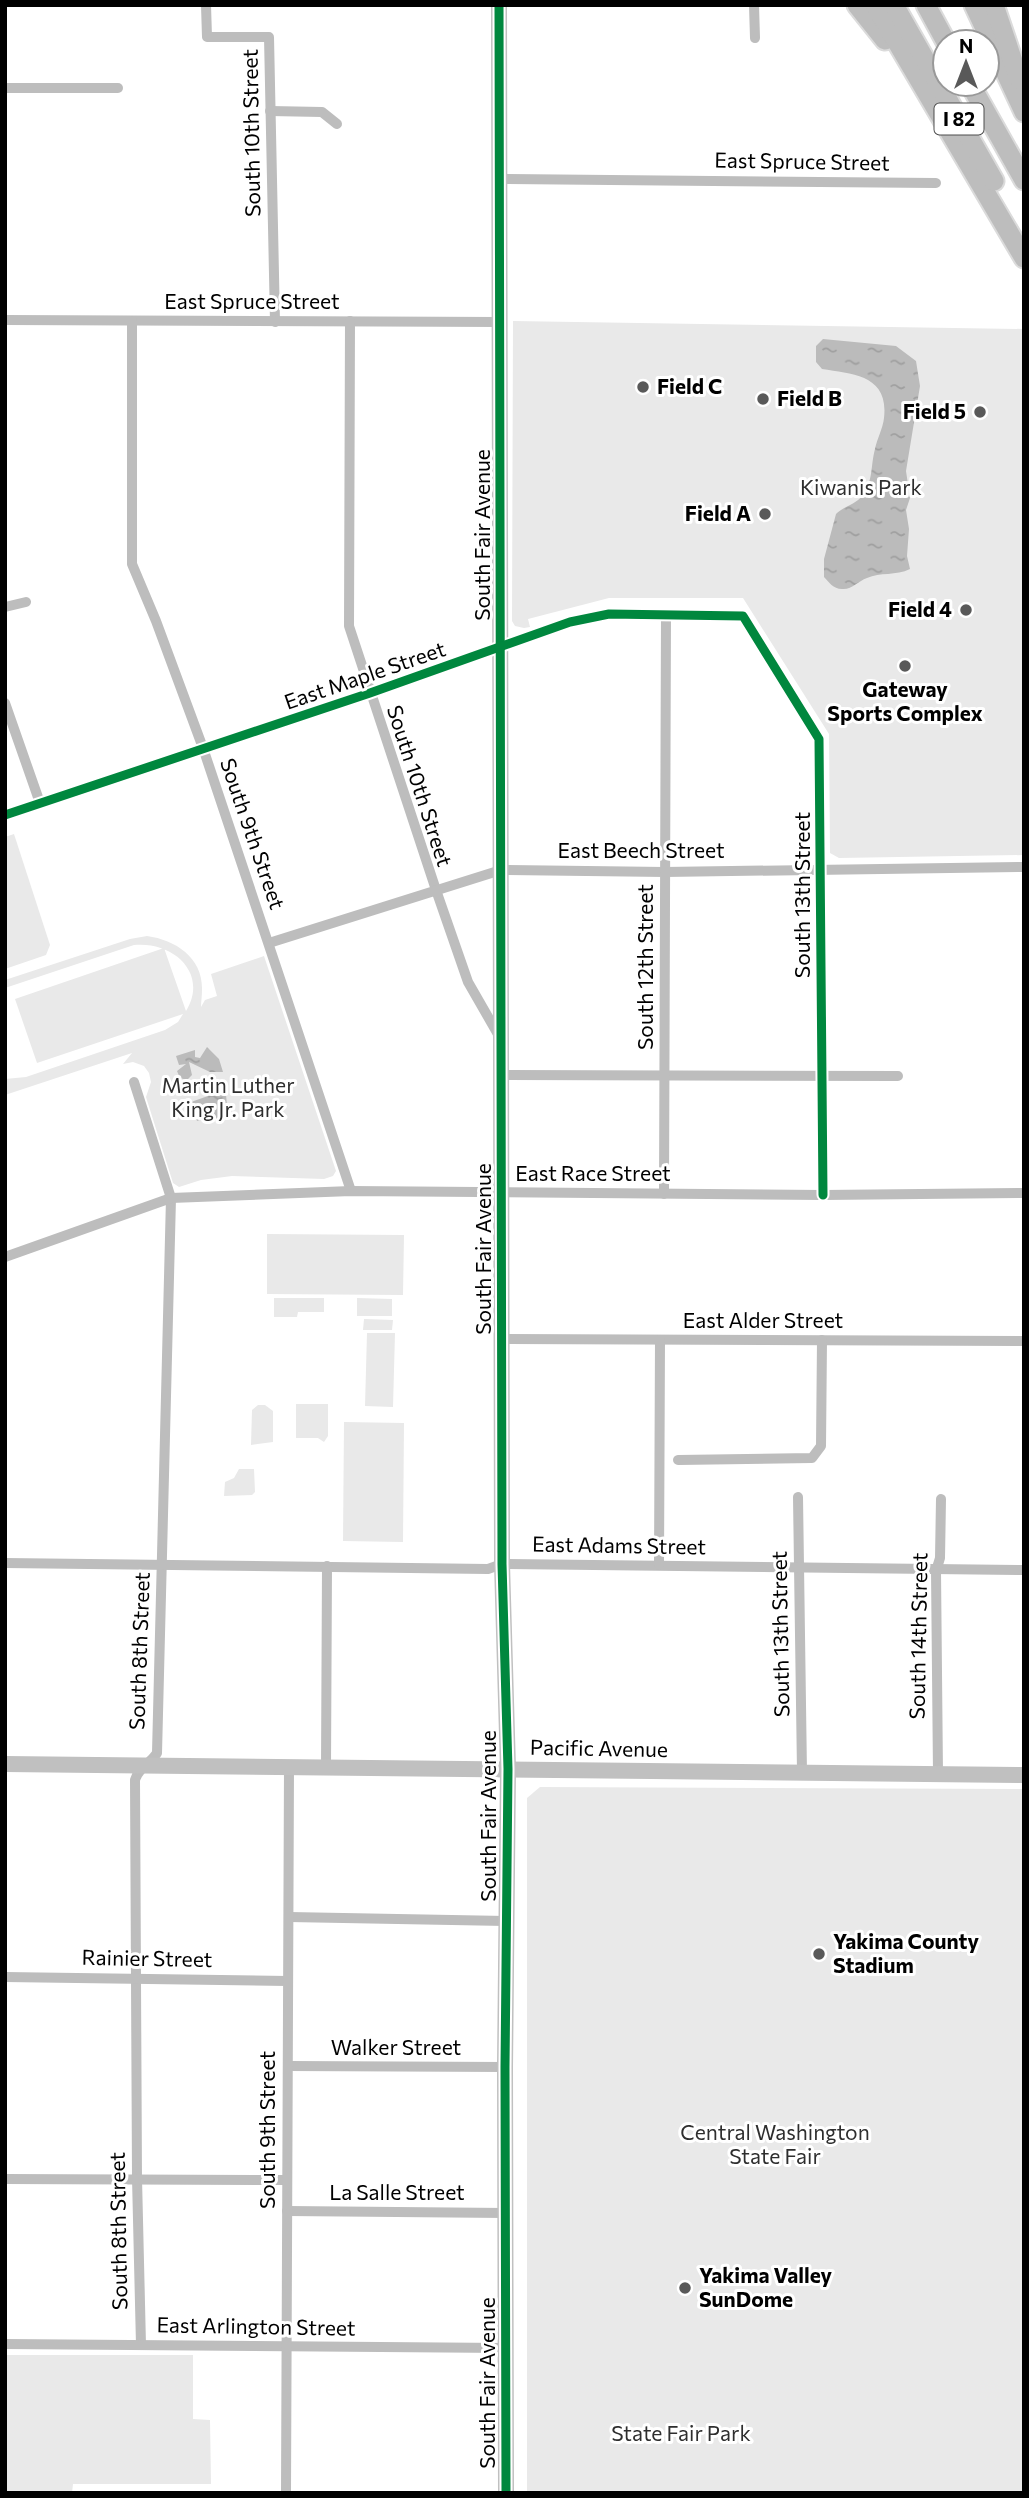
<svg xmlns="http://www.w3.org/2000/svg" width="1029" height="2498" font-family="Commissioner,sans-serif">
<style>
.green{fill:#e9e9e9}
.water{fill:url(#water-ripples)}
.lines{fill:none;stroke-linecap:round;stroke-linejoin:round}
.highway-casing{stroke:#dbdbdb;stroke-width:23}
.street{stroke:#bdbdbd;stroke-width:10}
.secondary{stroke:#c0c0c0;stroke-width:16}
.highway{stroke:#bdbdbd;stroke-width:19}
.cycleway-casing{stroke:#fff;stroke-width:13}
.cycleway{stroke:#00873e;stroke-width:9}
.poi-dot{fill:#595959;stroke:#fff;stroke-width:2.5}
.labels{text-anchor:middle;stroke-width:6;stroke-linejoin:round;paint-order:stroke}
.shield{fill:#fff;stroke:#4c4c4c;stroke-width:2}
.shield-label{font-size:19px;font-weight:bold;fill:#000}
.street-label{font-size:21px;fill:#000;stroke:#fff}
.poi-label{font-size:21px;font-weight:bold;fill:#000;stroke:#fff;text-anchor:start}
.park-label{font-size:21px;fill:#2e2e2e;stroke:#fff}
</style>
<defs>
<pattern id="water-ripples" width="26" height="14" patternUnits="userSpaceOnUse" patternTransform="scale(1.75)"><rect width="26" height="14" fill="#bbb"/><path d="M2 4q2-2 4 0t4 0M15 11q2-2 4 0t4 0" fill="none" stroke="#9f9f9f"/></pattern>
</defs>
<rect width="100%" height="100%" fill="#fff"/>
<g class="green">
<polygon points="513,321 1024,329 1024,855 839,858 830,853 829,734 743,598 609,598 528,619 530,627 524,628 515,626 512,621"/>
<polygon points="14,834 50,945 46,955 5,969 5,837"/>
<path d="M147,936C176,940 203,958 202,990C202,996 201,1002 201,1007L205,1000L217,996L211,974L264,956L336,1171L333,1176L324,1179L232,1176L201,1180L179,1187L173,1183L146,1097L151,1082L149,1073L144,1066L133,1062L123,1064L132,1053L5,1095V1079L26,1077L165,1030L178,1022L183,1014L37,1063L15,999L164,948L186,1011C209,973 173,941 134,945L5,988V980L130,939Z"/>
<polygon points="267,1234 404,1235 403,1295 267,1294"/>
<polygon points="274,1298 324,1298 324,1312 298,1312 297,1317 274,1317"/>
<polygon points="357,1298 392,1299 392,1316 357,1316"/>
<polygon points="364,1319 393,1320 392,1330 363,1330"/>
<polygon points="367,1333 395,1333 393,1407 365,1406"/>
<polygon points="296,1404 328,1404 328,1436 324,1442 318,1438 296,1438"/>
<polygon points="258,1405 265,1405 273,1411 273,1442 251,1445 252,1410"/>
<polygon points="344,1422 404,1423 403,1542 343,1541"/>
<polygon points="239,1469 254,1469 255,1492 252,1495 224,1496 225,1482 234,1478"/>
<polygon points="540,1787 1024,1789 1024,2493 527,2493 527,1798"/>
<polygon points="7,2355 193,2355 193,2419 210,2420 211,2484 73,2484 72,2493 7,2493"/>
</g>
<g class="water">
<path d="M823,339L896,346L916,361L920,386L906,471L910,498L906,510L909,529L907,556L910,569C896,576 880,572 867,578C858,581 852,590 842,589C833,589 829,582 824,577V559L836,514C843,507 856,504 862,496C874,479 870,468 875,449C877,439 883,428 884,418C889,375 853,374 822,369L816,362V346Z"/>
<polygon points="207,1047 219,1059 223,1072 210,1072 189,1062 192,1075 187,1080 180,1078 177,1071 186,1064 179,1065 176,1056 195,1050 195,1057 200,1058"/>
<polygon points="212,1086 218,1087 224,1095 226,1094 227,1106 220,1109 223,1116 212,1120 208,1112 204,1114 205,1118 197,1121 191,1102 208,1096 208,1090"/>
</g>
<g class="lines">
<defs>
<g id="highway">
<polyline points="857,5 885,40"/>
<polyline points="875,5 1024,258"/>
<polyline points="894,5 994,181"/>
<polyline points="926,5 946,42"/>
<polyline points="974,5 1024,112"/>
<polyline points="994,5 1019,79"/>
<polyline points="970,84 1024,180"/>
</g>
</defs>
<use href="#highway" class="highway-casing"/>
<g class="street">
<polyline points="206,5 207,37 269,37 275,322"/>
<polyline points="754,5 755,38"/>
<polyline points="5,88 118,88"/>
<polyline points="270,111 322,112 337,124"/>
<polyline points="499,179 936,183"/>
<polyline points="5,320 500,322"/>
<polyline points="132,321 132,564 156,621 203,748 351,1191"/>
<polyline points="350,321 349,626 436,890 468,982 499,1036"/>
<polyline points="5,607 26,602"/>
<polyline points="5,703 40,803"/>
<polyline points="5,815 370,693 570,622 609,614 743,616 819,739 823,1195"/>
<polyline points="269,943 501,870 665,872 1024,867"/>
<polyline points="502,1075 898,1076"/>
<path d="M134,1082L171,1198L157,1753C150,1764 139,1767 135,1780L137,2178L141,2345"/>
<polyline points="664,1194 666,614"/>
<polyline points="5,1257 171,1198 351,1191 823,1195 1024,1193"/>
<polyline points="502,1339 1024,1341"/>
<polyline points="678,1460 812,1458 821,1446 822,1340"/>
<polyline points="798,1497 802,1772"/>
<polyline points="5,1563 488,1569 502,1564 1024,1570"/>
<polyline points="659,1565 660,1340"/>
<polyline points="326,1767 327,1566"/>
<polyline points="938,1774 936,1571 940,1558 941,1499"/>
<polyline points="289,1917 506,1921"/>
<polyline points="5,1977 288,1981"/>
<polyline points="288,2066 505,2067"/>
<polyline points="5,2179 287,2180"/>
<polyline points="287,2211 506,2213"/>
<polyline points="5,2344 507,2348"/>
<polyline points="286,2493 289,1767"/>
</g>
<g class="secondary">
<polyline points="499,5 502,1564 508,1769 505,2067 506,2493"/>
<polyline points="5,1764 1024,1775"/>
</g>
<use href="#highway" class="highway"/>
<defs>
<g id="cycleway">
<polyline points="499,5 502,1564 508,1769 505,2067 506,2493"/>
<polyline points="5,815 370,693 570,622 609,614 743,616 819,739 823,1195"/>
</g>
</defs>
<use href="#cycleway" class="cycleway-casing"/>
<use href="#cycleway" class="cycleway"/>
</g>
<g class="poi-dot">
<circle cx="643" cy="387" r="7"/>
<circle cx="763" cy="399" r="7"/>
<circle cx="980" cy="412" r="7"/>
<circle cx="765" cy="514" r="7"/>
<circle cx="966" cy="610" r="7"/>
<circle cx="905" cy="666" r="7"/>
<circle cx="819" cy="1954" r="7"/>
<circle cx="685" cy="2288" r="7"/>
</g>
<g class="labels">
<rect class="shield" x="934.5" y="103.5" width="49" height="31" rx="5"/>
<g class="shield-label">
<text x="959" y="126">I 82</text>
</g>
<g class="street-label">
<text transform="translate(252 133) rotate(-91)" y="7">South 10th Street</text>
<text transform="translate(802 162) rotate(1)" y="7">East Spruce Street</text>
<text x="252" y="309">East Spruce Street</text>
<text transform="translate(483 535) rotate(-90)" y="7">South Fair Avenue</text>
<text transform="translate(365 676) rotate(-19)" y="7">East Maple Street</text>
<text transform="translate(419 786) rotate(72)" y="7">South 10th Street</text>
<text transform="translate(252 834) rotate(71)" y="7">South 9th Street</text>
<text x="641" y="858">East Beech Street</text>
<text transform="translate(803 895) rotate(-90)" y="7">South 13th Street</text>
<text transform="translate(646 967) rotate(-90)" y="7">South 12th Street</text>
<text x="593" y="1181">East Race Street</text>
<text transform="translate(484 1249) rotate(-90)" y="7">South Fair Avenue</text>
<text x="763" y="1328">East Alder Street</text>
<text transform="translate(619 1546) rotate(1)" y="7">East Adams Street</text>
<text transform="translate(781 1634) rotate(-91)" y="7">South 13th Street</text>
<text transform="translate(919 1636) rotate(-89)" y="7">South 14th Street</text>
<text transform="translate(140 1651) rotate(-88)" y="7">South 8th Street</text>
<text transform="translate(599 1749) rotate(1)" y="7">Pacific Avenue</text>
<text transform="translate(489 1816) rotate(-90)" y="7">South Fair Avenue</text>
<text transform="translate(147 1959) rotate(1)" y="7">Rainier Street</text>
<text x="396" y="2055">Walker Street</text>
<text transform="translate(268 2130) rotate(-90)" y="7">South 9th Street</text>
<text x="397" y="2200">La Salle Street</text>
<text transform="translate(119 2231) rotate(-91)" y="7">South 8th Street</text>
<text transform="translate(256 2327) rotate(1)" y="7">East Arlington Street</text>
<text transform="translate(488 2383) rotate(-90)" y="7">South Fair Avenue</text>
</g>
<g class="poi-label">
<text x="657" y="394">Field C</text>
<text x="777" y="406">Field B</text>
<text x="966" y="419" text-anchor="end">Field 5</text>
<text x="751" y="521" text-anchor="end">Field A</text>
<text x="952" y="617" text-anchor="end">Field 4</text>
<text x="905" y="697" text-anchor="middle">Gateway<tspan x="905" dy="24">Sports Complex</tspan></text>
<text x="833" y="1949">Yakima County<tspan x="833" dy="24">Stadium</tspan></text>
<text x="699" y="2283">Yakima Valley<tspan x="699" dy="24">SunDome</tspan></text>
</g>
<g class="park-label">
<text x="861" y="495">Kiwanis Park</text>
<text x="228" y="1093">Martin Luther<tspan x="228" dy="24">King Jr. Park</tspan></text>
<text x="775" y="2140">Central Washington<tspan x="775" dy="24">State Fair</tspan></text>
<text x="681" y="2441">State Fair Park</text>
</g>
</g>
<rect width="1029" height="2498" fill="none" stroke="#000000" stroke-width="14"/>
<g transform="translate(966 63)"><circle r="33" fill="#ffffff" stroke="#999999" stroke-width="2"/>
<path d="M0-5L12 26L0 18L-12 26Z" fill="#595959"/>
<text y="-10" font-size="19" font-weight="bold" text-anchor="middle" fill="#000000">N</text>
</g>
</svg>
